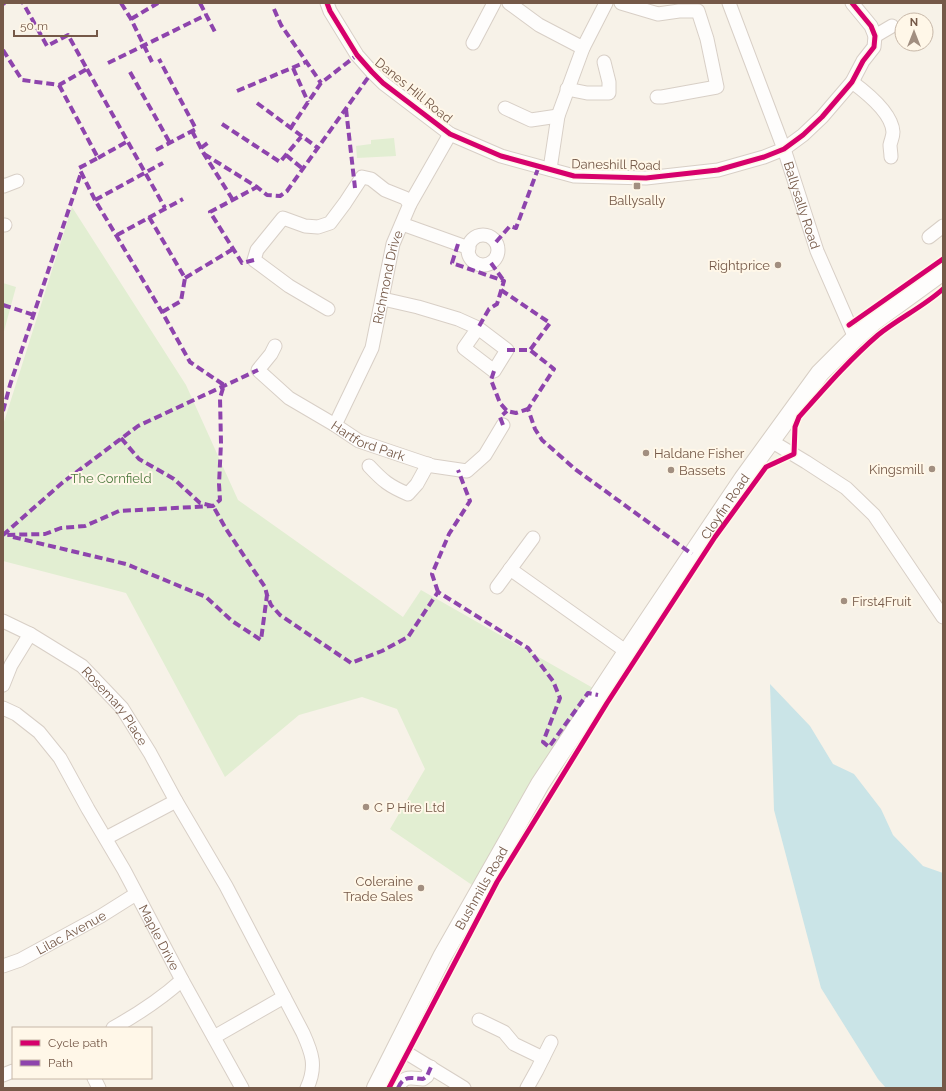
<svg xmlns="http://www.w3.org/2000/svg" width="946" height="1091" font-family="Raleway,sans-serif">
<style>
.green{fill:#e2eed2}
.water{fill:#cae4e7}
.lines{fill:none;stroke-linecap:round;stroke-linejoin:round}
.minor-casing{stroke:#d8cfc6;stroke-width:15}
.secondary-casing{stroke:#d7cec4;stroke-width:20}
.minor{stroke:#fefdfc;stroke-width:13}
.secondary{stroke:#fefdfc;stroke-width:18}
.quiet{stroke:#8e44ad;stroke-width:4;stroke-dasharray:8 4;stroke-linecap:butt}
.cycleway-casing{stroke:#fff7e8;stroke-width:8}
.cycleway{stroke:#d6006c;stroke-width:5}
.poi-dot{fill:#a28f80;stroke:#fff7e8;stroke-width:1.5}
.labels{text-anchor:middle;stroke-width:4;stroke-linejoin:round;paint-order:stroke}
.street-label{font-size:13px;fill:#755948;stroke:#fff7e8}
.poi-label{font-size:13px;fill:#755948;stroke:#fff7e8;text-anchor:start}
.park-label{font-size:13px;fill:#4f7b40;stroke:#fff7e8}
</style>
<rect width="100%" height="100%" fill="#f7f2e8"/>
<g class="green">
<polygon points="394,138 396,156 357,158 356,146 371,144 371,140"/>
<polygon points="72,207 186,385 238,500 403,617 421,590 593,688 472,885 390,829 425,769 397,709 362,697 299,715 225,777 126,593 3,561 3,425"/>
<polygon points="3,283 16,287 3,335"/>
</g>
<polygon class="water" points="770,684 810,726 833,764 854,774 881,809 893,835 923,866 943,873 943,1088 886,1088 878,1079 821,988 774,810"/>
<g class="lines">
<defs>
<g id="minor">
<polyline points="327,3 330,11 357,55 372,72 383,83 450,134 501,156 574,176 646,178 718,170 764,157 784,149 803,135 822,117 852,82 863,61 874,47 875,36 871,26 852,3"/>
<polyline points="509,3 539,25 583,48"/>
<polyline points="621,3 658,14 679,11 698,11 707,39 717,87 662,97 657,97"/>
<path id="s1" d="M729,3L784,149L817,251L855,338"/>
<polyline points="875,36 892,26"/>
<polyline points="473,43 494,3"/>
<path d="M852,82C867,93 892,113 893,132C893,137 891,140 890,145C890,148 891,153 891,157"/>
<polyline points="567,89 587,93 609,93 609,82 604,62"/>
<polyline points="505,108 531,120 558,116"/>
<polyline points="550,169 558,116 583,48 606,3"/>
<polyline points="3,185 4,186 17,181"/>
<polyline points="402,224 469,248"/>
<polyline points="3,225 5,225"/>
<circle cx="483" cy="250" r="15"/>
<polyline points="929,237 943,226"/>
<polyline points="383,299 418,307 458,319 478,328 507,350 494,371 464,348 478,328"/>
<polyline points="328,309 289,286 254,260 257,250 283,218 305,226 318,227 330,223 345,203 362,177 371,179 385,190 405,198 410,204"/>
<path id="s2" d="M275,346L271,354L258,370L289,398L335,425L359,441L433,466L467,471L485,455L503,425"/>
<path id="s3" d="M335,425L372,348L393,244L410,204L450,134"/>
<polyline points="771,441 806,462 846,488 874,515 943,617"/>
<path d="M369,466C383,481 389,486 408,494L417,484L428,464"/>
<polyline points="510,569 627,652"/>
<polyline points="497,587 533,538"/>
<path id="s4" d="M3,621L30,634L82,666L122,708L150,753L176,801L226,886L303,1033C312,1053 317,1066 307,1088"/>
<polyline points="3,685 11,665 30,634"/>
<path id="s5" d="M3,708L16,714L39,732L60,758L88,809L124,870L182,980L242,1088"/>
<polyline points="106,838 176,801"/>
<path id="s6" d="M3,966L20,960L101,916L136,894"/>
<polyline points="479,1020 504,1032 514,1044 543,1058"/>
<path d="M113,1028C138,1014 161,999 182,980"/>
<polyline points="214,1037 284,997"/>
<polyline points="397,1047 464,1088"/>
<polyline points="3,1075 13,1071"/>
<polyline points="94,1078 99,1088"/>
<path d="M398,1088C404,1075 410,1078 423,1079L427,1076L431,1067"/>
<polyline points="527,1088 537,1070 551,1042"/>
</g>
<g id="secondary">
<path id="s7" d="M376,1088L442,957L540,784L625,655L743,479L820,373L855,338L873,322L943,271"/>
</g>
</defs>
<use href="#minor" class="minor-casing"/>
<use href="#secondary" class="secondary-casing"/>
<use href="#minor" class="minor"/>
<use href="#secondary" class="secondary"/>
<g class="quiet">
<polyline points="121,3 131,19 152,62"/>
<polyline points="200,3 216,34"/>
<polyline points="3,4 5,3"/>
<polyline points="274,9 281,25 321,83"/>
<polyline points="131,19 158,3"/>
<polyline points="3,50 22,80 59,85 87,69 68,35 47,46 23,3"/>
<polyline points="108,63 206,15"/>
<polyline points="293,68 308,102"/>
<polyline points="87,69 165,208"/>
<polyline points="130,72 170,143"/>
<polyline points="59,85 98,158 79,168 95,200 162,312 190,362 224,385 220,398 221,443 219,484 220,500 213,506 119,511 85,526 61,528 45,534 3,535 62,483 138,426 258,370"/>
<polyline points="237,91 306,62"/>
<polyline points="257,103 318,148"/>
<polyline points="346,109 355,188"/>
<polyline points="222,124 280,162 301,137"/>
<polyline points="290,129 321,83 357,55"/>
<polyline points="192,131 204,154 233,200"/>
<polyline points="201,148 209,142"/>
<polyline points="156,150 196,129 159,59"/>
<polyline points="204,154 257,187 267,195 280,196 287,191 372,72"/>
<polyline points="286,155 303,169"/>
<polyline points="98,158 128,141"/>
<polyline points="95,200 163,163"/>
<polyline points="149,217 185,278 181,301 162,312"/>
<polyline points="117,235 183,199"/>
<polyline points="496,242 510,226 516,228 539,166"/>
<polyline points="458,244 452,263 504,281 497,304 489,309 478,328"/>
<polyline points="254,260 242,263 210,212 257,187"/>
<polyline points="491,263 504,281"/>
<polyline points="185,278 233,249"/>
<polyline points="501,290 550,323 530,350"/>
<polyline points="3,305 34,315"/>
<polyline points="507,350 530,350 554,369 528,409 535,429 542,440 575,469 692,554"/>
<polyline points="494,371 491,380 500,403 507,411 516,413 528,409"/>
<polyline points="3,411 10,385 81,173"/>
<polyline points="503,425 500,417 507,411"/>
<polyline points="121,438 139,459 174,479 200,503 213,506 226,529 265,587 267,595"/>
<polyline points="13,537 126,564 206,597 232,621 261,640 267,595 271,605 280,615 351,663 382,651 408,637 438,592 528,648 553,681 560,698 543,742 549,747 588,693 598,695"/>
<polyline points="438,592 432,574 449,534 470,501 458,470"/>
<path d="M398,1088C404,1075 410,1078 423,1079L427,1076L431,1067"/>
</g>
<defs>
<g id="cycleway">
<polyline points="327,3 330,11 357,55 372,72 383,83 450,134 501,156 574,176 646,178 718,170 764,157 784,149 803,135 822,117 852,82 863,61 874,47 875,36 871,26 852,3"/>
<polyline points="849,325 943,259"/>
<path d="M389,1088L497,882L607,703L715,537L766,467L794,454L795,427L799,417C824,389 849,360 878,335C899,318 923,307 943,289"/>
</g>
</defs>
<use href="#cycleway" class="cycleway-casing"/>
<use href="#cycleway" class="cycleway"/>
</g>
<g class="poi-dot">
<rect x="633" y="182" width="8" height="8" rx="2"/>
<circle cx="778" cy="265" r="4"/>
<circle cx="646" cy="453" r="4"/>
<circle cx="932" cy="469" r="4"/>
<circle cx="671" cy="470" r="4"/>
<circle cx="844" cy="601" r="4"/>
<circle cx="366" cy="807" r="4"/>
<circle cx="421" cy="888" r="4"/>
</g>
<g class="labels">
<g class="street-label">
<text transform="translate(414 90) rotate(39)" y="5">Danes Hill Road</text>
<text transform="translate(616 164) rotate(1)" y="5">Daneshill Road</text>
<text dy="5" stroke="none"><textPath href="#s1" startOffset="215">Ballysally Road</textPath></text>
<text dy="5" stroke="none"><textPath href="#s3" startOffset="158">Richmond Drive</textPath></text>
<text dy="5" stroke="none"><textPath href="#s2" startOffset="162">Hartford Park</textPath></text>
<text dy="5" stroke="none"><textPath href="#s7" startOffset="679">Cloyfin Road</textPath></text>
<text dy="5" stroke="none"><textPath href="#s4" startOffset="143">Rosemary Place</textPath></text>
<text dy="5" stroke="none"><textPath href="#s7" startOffset="226">Bushmills Road</textPath></text>
<text dy="5" stroke="none"><textPath href="#s6" startOffset="76">Lilac Avenue</textPath></text>
<text dy="5" stroke="none"><textPath href="#s5" startOffset="282">Maple Drive</textPath></text>
</g>
<g class="poi-label">
<text x="637" y="205" text-anchor="middle">Ballysally</text>
<text x="770" y="270" text-anchor="end">Rightprice</text>
<text x="654" y="458">Haldane Fisher</text>
<text x="924" y="474" text-anchor="end">Kingsmill</text>
<text x="679" y="475">Bassets</text>
<text x="852" y="606">First4Fruit</text>
<text x="374" y="812">C P Hire Ltd</text>
<text x="413" y="886" text-anchor="end">Coleraine<tspan x="413" dy="15">Trade Sales</tspan></text>
</g>
<g class="park-label">
<text x="111" y="483">The Cornfield</text>
</g>
</g>
<rect width="946" height="1091" fill="none" stroke="#755948" stroke-width="8"/>
<rect x="12" y="1027" width="140" height="52" fill="#fff7e8" stroke="#c8b8a8"/>
<rect x="20" y="1040" width="20" height="6" fill="#d6006c" stroke="#c8b8a8"/>
<text x="48" y="1047" font-size="12" fill="#755948">Cycle path</text>
<rect x="20" y="1060" width="20" height="6" fill="#8e44ad" stroke="#c8b8a8"/>
<text x="48" y="1067" font-size="12" fill="#755948">Path</text>
<g transform="translate(914 32)"><circle r="19" fill="#fff7e8" stroke="#c8b8a8"/>
<path d="M0-3L7 15L0 10L-7 15Z" fill="#a28f80"/>
<text y="-6" font-size="11" font-weight="bold" text-anchor="middle" fill="#755948">N</text>
</g>
<path d="M14 30v6h83v-6" fill="none" stroke="#755948" stroke-width="2"/>
<text x="20" y="30" font-size="12" fill="#755948" stroke="#fff7e8" stroke-width="3" paint-order="stroke">50 m</text>
</svg>
